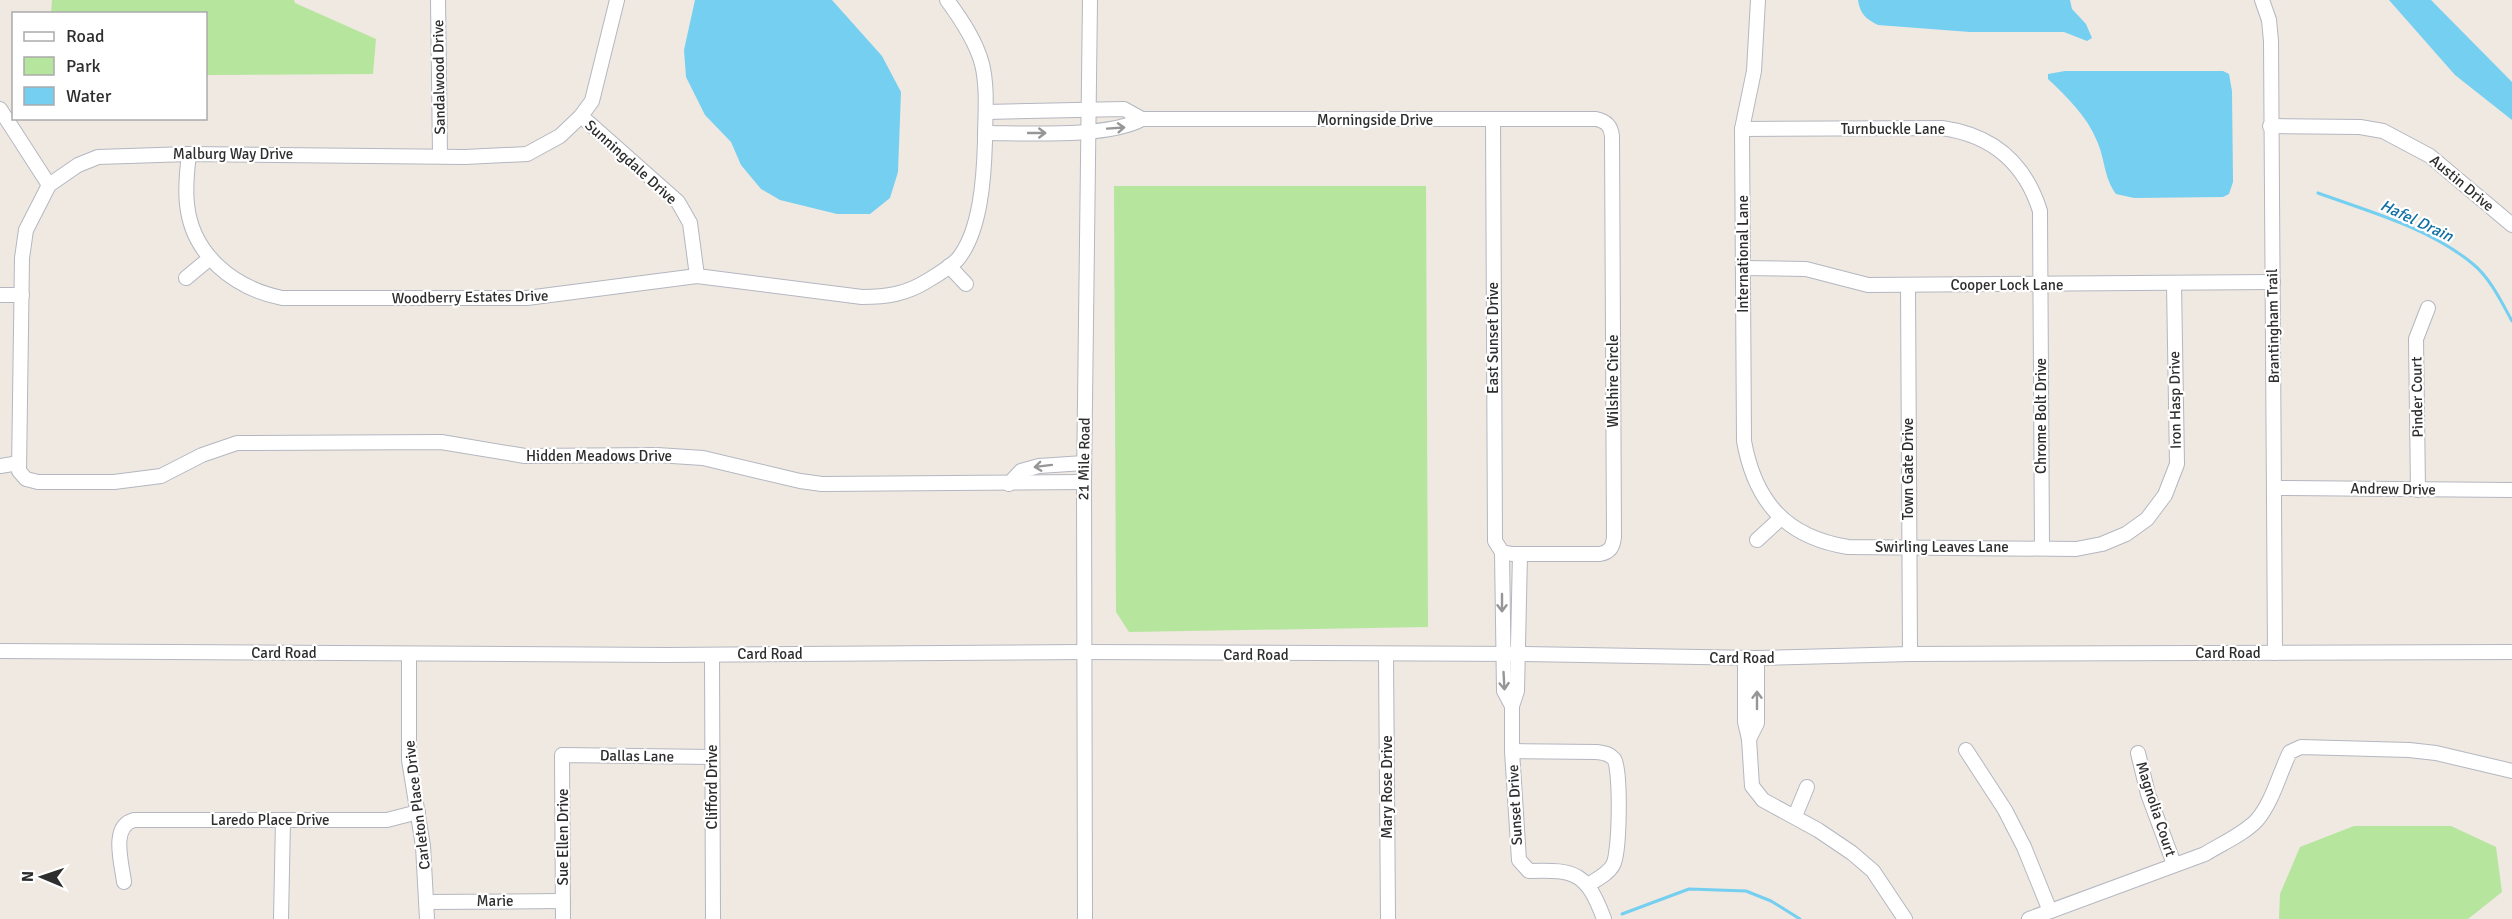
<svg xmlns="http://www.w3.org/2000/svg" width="2512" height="919" font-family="Signika,sans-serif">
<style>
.green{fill:#b6e59e}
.water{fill:#75cff0}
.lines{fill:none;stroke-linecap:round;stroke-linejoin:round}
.stream{stroke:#75cff0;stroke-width:3}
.minor-casing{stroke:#b4b7c1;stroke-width:16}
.minor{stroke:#fff;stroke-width:14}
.oneway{stroke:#969696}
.labels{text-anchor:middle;stroke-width:4.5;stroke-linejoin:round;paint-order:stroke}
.street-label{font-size:15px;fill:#2e2e2e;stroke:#fff}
.water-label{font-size:16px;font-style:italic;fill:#0d6fa3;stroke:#fff}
</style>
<rect width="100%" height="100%" fill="#efe9e1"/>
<g class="green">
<polygon points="52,0 294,0 295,3 376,39 373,74 206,75 206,14 51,13"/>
<polygon points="1114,186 1426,186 1428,627 1129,632 1116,612"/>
<polygon points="2354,826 2451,826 2496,847 2502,892 2468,919 2279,919 2280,894 2300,847"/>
</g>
<g class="water">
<polygon points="695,0 832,0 882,56 901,92 898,172 890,198 870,214 837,214 780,200 761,189 741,165 731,142 705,115 686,77 684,50"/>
<path d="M1858,0H2070L2072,9L2086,24L2092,38L2087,41L2064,32H1970L1878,25C1866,19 1860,14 1858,0Z"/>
<polygon points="2389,0 2431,0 2512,82 2512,120 2455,75"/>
<path d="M2065,71H2223L2229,74L2232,91L2233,182L2229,194L2223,197L2134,198L2116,194C2104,178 2105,159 2097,141C2087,116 2067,97 2048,79V74Z"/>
</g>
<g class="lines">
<g class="stream">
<path d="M2318,193C2370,212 2430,228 2473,264C2490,278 2501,301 2512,321"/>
<polyline points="1622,914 1689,889 1746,891 1771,901 1800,919"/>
</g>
<defs>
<g id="minor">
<polyline points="438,0 440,155"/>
<polyline points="617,0 592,101 581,116 560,136 527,154 465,157 189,154 98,157 78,165 49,185 26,230 22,258 19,471 26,479 38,482 114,482 161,476 202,455 237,443 441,442 525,456 657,455 703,458 800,481 822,484 1084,482"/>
<path d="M1758,0L1754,71L1742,129L1744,441C1755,502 1786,537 1848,547L2076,549L2102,544L2126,534L2147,519L2165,495L2177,464L2174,284"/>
<polyline points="2262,0 2269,20 2271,41 2275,653"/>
<polyline points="0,109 49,185"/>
<polyline points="986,112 1124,109 1142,119"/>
<polyline points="581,116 678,202 690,223 697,276"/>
<polyline points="2270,126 2360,127 2383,131 2430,156 2512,225"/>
<path d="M1742,129L1942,128C1992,135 2025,163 2040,211L2042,547"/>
<path d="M985,133C1025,133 1109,138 1142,119H1596C1606,121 1611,126 1612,136L1614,537C1613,547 1610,552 1600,554H1512L1502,552L1495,541L1493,120"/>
<path d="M189,154C187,170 185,187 187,204C192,255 234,288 282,298H527L697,276L862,297C887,297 906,294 927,281C937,275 949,268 957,260C981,232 984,176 985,141C985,117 988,88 982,64C976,41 961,19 947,0"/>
<polyline points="949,266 966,284"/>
<polyline points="1743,268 1806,269 1868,285 2273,282"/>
<polyline points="186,278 210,258"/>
<polyline points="1908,285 1910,654"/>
<polyline points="0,295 22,295"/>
<polyline points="0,466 19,463"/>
<polyline points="1009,484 1021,471 1039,466 1084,463"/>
<polyline points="2275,488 2512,490"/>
<polyline points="2418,490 2416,339 2428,308"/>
<polyline points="1757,540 1781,518"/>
<polyline points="1502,552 1504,691 1512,706"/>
<path d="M1520,554L1517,691L1512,706V751L1519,860L1529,871C1577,869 1587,874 1604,919"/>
<polyline points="0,651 666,655 1084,652 1519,654 1757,658 1910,654 2512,652"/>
<polyline points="409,654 409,760 423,846 427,919"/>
<polyline points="712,655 713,919"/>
<polyline points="1386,655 1388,919"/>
<polyline points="1745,658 1745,722 1749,739 1752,786 1763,800 1818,830 1852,853 1873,871 1905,919"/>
<polyline points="1749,739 1757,723 1757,658"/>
<polyline points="1966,750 2005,810 2024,847 2050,911"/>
<path d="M1512,751L1597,752C1603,753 1609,753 1614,759C1621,769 1620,853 1613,865C1608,874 1597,879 1588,885"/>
<polyline points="2138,753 2148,794 2174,864"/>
<polyline points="1795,816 1807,787"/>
<path d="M124,882C122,864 110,826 134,820H387L418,812"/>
<polyline points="427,902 563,901"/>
<polyline points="281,919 283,820"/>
<polyline points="563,919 562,755 712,757"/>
<polyline points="1085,919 1084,482 1090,0"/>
<path d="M2029,919L2205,854C2221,844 2244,834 2257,820C2273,801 2279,774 2290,752L2301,747L2409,750L2436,753L2512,771"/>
</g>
</defs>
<use href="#minor" class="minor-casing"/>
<use href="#minor" class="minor"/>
</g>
<defs><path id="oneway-shaft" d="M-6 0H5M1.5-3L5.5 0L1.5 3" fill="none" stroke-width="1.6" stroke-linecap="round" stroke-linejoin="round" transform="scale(1.5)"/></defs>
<g class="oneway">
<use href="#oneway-shaft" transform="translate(1116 128) rotate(-4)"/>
<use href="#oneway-shaft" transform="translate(1037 133)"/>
<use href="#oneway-shaft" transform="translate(1043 466) rotate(173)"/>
<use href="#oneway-shaft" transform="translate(1502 603) rotate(90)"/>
<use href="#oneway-shaft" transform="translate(1504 681) rotate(87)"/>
<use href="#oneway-shaft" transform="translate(1757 700) rotate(-90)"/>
</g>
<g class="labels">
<g class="street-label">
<text transform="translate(439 77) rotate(-91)" y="5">Sandalwood Drive</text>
<text x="1375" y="125">Morningside Drive</text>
<text x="1893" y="134">Turnbuckle Lane</text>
<text x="233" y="159">Malburg Way Drive</text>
<text transform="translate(631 162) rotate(42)" y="5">Sunningdale Drive</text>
<text transform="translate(2462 183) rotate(40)" y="5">Austin Drive</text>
<text transform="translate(1743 254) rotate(-90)" y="5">International Lane</text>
<text x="2007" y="290">Cooper Lock Lane</text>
<text transform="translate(470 297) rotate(-1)" y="5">Woodberry Estates Drive</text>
<text transform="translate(2273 326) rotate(-91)" y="5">Brantingham Trail</text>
<text transform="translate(1493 338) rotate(-90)" y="5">East Sunset Drive</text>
<text transform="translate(1613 381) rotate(-90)" y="5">Wilshire Circle</text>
<text transform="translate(2417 397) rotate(-91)" y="5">Pinder Court</text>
<text transform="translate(2175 400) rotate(-91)" y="5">Iron Hasp Drive</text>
<text transform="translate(2041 416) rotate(-90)" y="5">Chrome Bolt Drive</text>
<text x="599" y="461">Hidden Meadows Drive</text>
<text transform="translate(1084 459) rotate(-89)" y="5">21 Mile Road</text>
<text transform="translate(1908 469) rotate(-90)" y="5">Town Gate Drive</text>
<text transform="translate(2393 489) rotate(1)" y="5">Andrew Drive</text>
<text x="1942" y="552">Swirling Leaves Lane</text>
<text x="284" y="658">Card Road</text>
<text x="2228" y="658">Card Road</text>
<text x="770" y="659">Card Road</text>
<text x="1256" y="660">Card Road</text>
<text x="1742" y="663">Card Road</text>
<text transform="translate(637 756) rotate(1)" y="5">Dallas Lane</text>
<text transform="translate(712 787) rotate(-90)" y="5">Clifford Drive</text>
<text transform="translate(1387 787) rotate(-90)" y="5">Mary Rose Drive</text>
<text transform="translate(417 805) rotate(-97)" y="5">Carleton Place Drive</text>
<text transform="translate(1515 805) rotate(-93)" y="5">Sunset Drive</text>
<text transform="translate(2156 809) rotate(72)" y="5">Magnolia Court</text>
<text x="270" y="825">Laredo Place Drive</text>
<text transform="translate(563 837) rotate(-90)" y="5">Sue Ellen Drive</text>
<text x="495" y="906">Marie</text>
</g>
<g class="water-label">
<text transform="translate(2417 220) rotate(25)" y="6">Hafel Drain</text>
</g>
</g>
<rect x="12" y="12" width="195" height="108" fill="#ffffff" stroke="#ababab" stroke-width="1.5"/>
<rect x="24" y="32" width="30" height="9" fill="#ffffff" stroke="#ababab" stroke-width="1.5"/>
<text x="66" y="42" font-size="18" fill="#2e2e2e">Road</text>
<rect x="24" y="57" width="30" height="18" fill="#b6e59e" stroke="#ababab" stroke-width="1.5"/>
<text x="66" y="72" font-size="18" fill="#2e2e2e">Park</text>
<rect x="24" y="87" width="30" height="18" fill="#75cff0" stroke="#ababab" stroke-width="1.5"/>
<text x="66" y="102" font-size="18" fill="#2e2e2e">Water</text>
<g transform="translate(42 877) rotate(272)" stroke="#ffffff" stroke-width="4.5" paint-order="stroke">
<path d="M0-4.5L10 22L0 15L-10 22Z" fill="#2e2e2e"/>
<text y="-9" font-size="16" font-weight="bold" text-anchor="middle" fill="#2e2e2e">N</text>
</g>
</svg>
